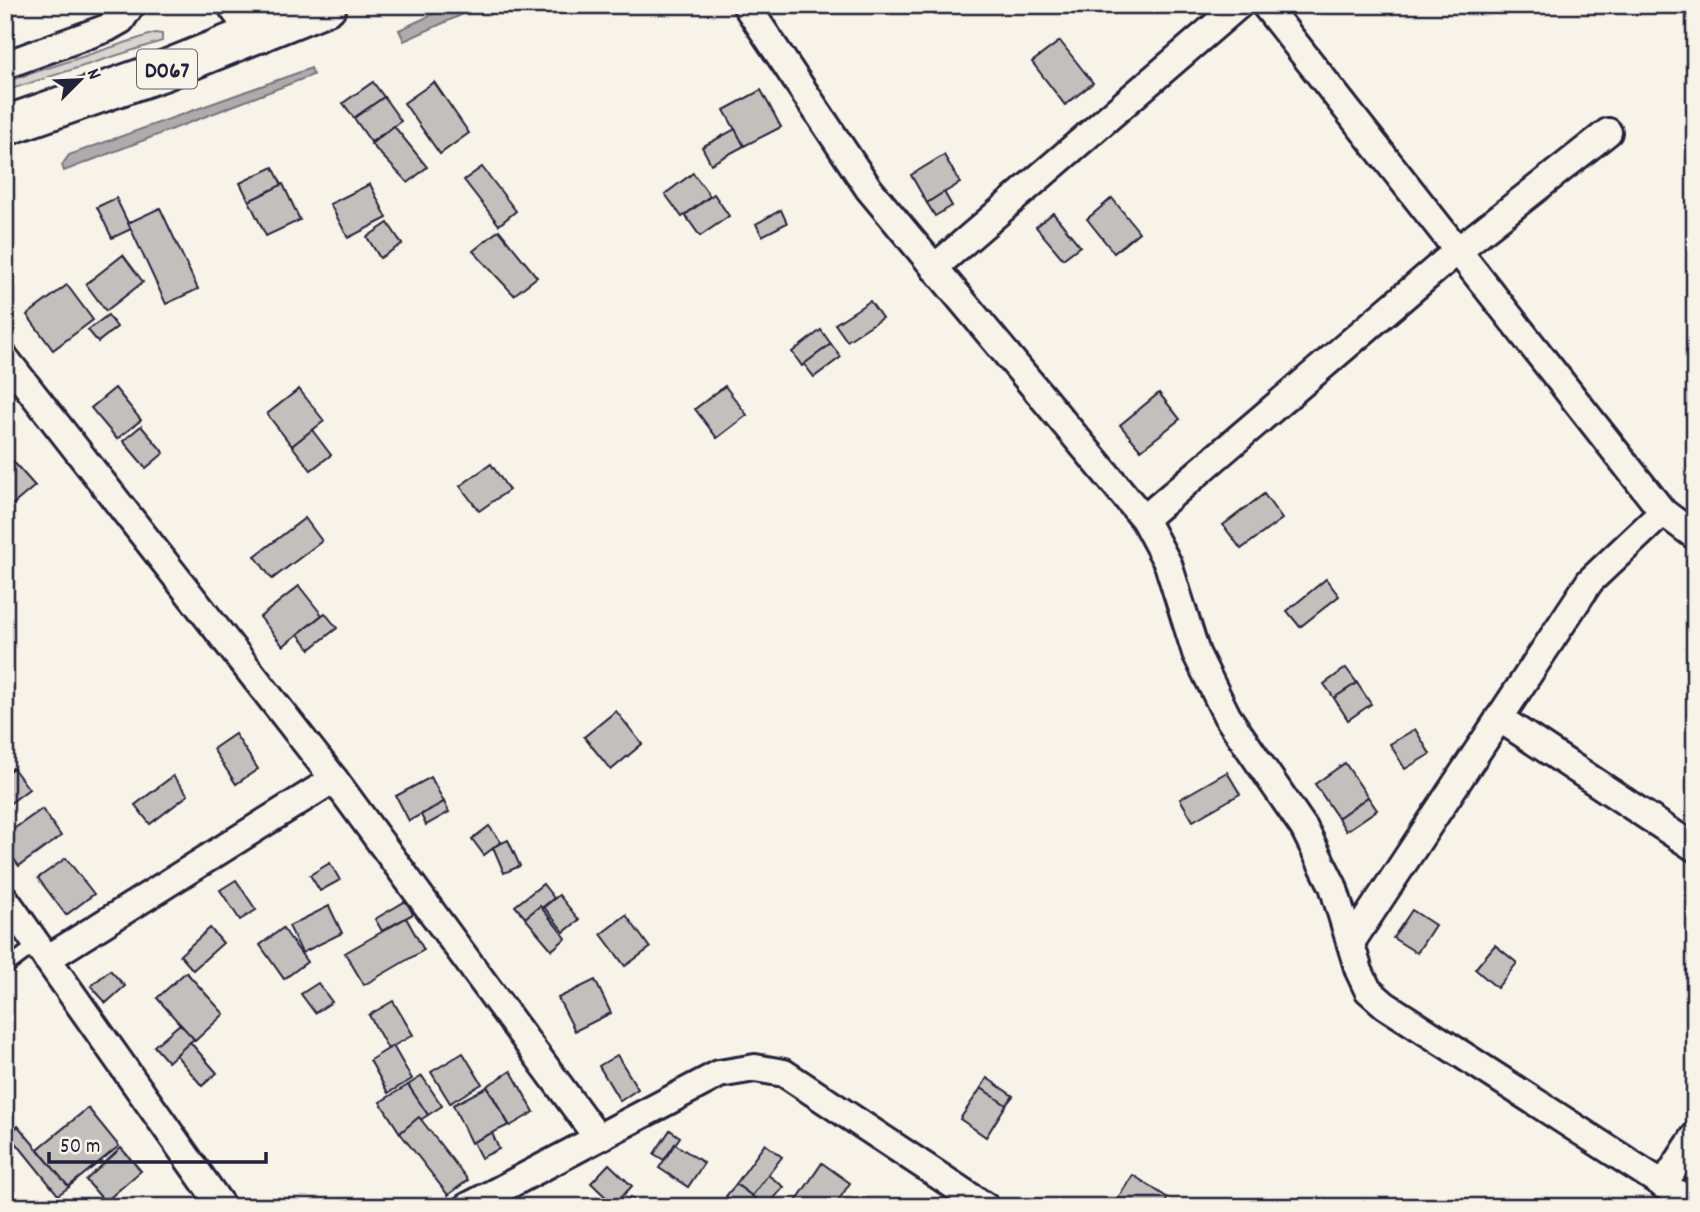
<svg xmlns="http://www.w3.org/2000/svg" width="1700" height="1212" font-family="Dekko,sans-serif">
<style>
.green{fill:#d8d5cf;stroke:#7d7c85;stroke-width:2}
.water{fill:#aeabad;stroke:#76747f;stroke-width:2}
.building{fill:#c2bfbd;stroke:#22223b;stroke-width:2}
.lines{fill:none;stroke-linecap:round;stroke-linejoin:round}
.lane-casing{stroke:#22223b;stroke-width:18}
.street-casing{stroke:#22223b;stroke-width:32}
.primary-casing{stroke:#22223b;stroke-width:44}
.highway-casing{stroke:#22223b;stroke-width:44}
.lane{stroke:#f7f3e8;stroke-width:12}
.street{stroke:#f7f3e8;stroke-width:26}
.primary{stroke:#f7f3e8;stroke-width:38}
.highway{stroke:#f7f3e8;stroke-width:38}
.labels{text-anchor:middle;stroke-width:5;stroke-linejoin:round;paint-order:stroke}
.shield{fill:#f7f3e8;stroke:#62616f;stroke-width:2}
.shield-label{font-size:23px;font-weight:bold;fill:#22223b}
</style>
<rect width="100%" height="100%" fill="#f7f3e8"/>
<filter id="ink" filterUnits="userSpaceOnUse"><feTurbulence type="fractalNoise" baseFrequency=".0143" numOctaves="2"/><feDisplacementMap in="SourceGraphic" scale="14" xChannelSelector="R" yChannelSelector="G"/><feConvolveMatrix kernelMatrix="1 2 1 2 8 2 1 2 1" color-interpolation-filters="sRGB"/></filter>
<g filter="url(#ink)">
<polygon class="green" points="155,33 162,34 162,41 5,91 5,82"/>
<g class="water">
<polygon points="453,5 483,5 404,41 399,30"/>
<polygon points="311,68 313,75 64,171 62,165 69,155"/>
</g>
<g class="building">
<polygon points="1060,41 1093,83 1065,105 1032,62"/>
<polygon points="373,82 384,97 354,118 343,103"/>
<polygon points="434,82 469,133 440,154 404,103"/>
<polygon points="761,90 781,127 744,146 724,110"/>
<polygon points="384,97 401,121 371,142 354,118"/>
<polygon points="394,126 427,167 408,183 371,144"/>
<polygon points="735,129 744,146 711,164 702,147"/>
<polygon points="944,155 960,183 927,203 911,175"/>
<polygon points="273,167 282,185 249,201 240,183"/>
<polygon points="482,167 516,211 499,225 464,180"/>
<polygon points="693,173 710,196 682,217 665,194"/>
<polygon points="283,184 300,220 266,236 249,201"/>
<polygon points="370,184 387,218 348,238 330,204"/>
<polygon points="944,192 952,206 935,216 927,203"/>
<polygon points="714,194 729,216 700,236 685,215"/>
<polygon points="116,198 131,229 112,238 97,207"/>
<polygon points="1112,198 1139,232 1114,253 1087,219"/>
<polygon points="160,208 198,289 166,304 128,223"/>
<polygon points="781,210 787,223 762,236 756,224"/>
<polygon points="1053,213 1080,246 1063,259 1036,227"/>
<polygon points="388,223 402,244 380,258 367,237"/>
<polygon points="499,230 537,277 514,295 473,251"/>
<polygon points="123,255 143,282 106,311 86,284"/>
<polygon points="67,285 93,320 53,350 27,315"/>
<polygon points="870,301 882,318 847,341 835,324"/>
<polygon points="108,315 117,327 98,342 88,330"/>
<polygon points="821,330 831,344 802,366 792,352"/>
<polygon points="831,344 841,357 814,377 804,364"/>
<polygon points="725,386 747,415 717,438 695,409"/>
<polygon points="115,388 141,420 117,439 91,408"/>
<polygon points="299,389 324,421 292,446 267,414"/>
<polygon points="1159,393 1180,419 1141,450 1120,425"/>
<polygon points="141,426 164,453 146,468 123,441"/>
<polygon points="312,430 331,455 311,470 292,446"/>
<polygon points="11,459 35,486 5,511 5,464"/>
<polygon points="491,464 509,490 479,511 460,486"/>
<polygon points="1264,494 1282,519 1241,549 1223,525"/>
<polygon points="305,518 322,541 272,579 255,556"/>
<polygon points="1326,579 1339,596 1300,627 1287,611"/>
<polygon points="299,586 322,615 283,646 260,617"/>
<polygon points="325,613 337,628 310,649 298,634"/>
<polygon points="1346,668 1357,683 1334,698 1324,684"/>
<polygon points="1357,683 1371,704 1348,720 1334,698"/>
<polygon points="616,711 642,744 611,770 584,737"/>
<polygon points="1415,729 1430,754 1405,769 1390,744"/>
<polygon points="235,734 258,769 236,784 213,749"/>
<polygon points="1345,763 1368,797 1338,818 1315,784"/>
<polygon points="13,768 29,789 5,807 5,774"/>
<polygon points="1227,772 1240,794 1193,821 1180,799"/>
<polygon points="173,776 188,795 150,824 135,805"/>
<polygon points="431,777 444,802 409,821 396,796"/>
<polygon points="1368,797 1377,810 1346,831 1338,818"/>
<polygon points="444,802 449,812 426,825 421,815"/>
<polygon points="42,809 61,836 19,866 5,847 5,835"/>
<polygon points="489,826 501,842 484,855 472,839"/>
<polygon points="508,840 520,866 504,873 493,847"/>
<polygon points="66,858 94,894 66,915 38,878"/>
<polygon points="330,863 340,880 320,891 310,875"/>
<polygon points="236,880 256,910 240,920 220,890"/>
<polygon points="543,884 554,898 527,920 515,906"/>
<polygon points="559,895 579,920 564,932 544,907"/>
<polygon points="406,901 413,914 382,931 375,919"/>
<polygon points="329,906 342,933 302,953 289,926"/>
<polygon points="540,906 566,938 552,950 525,918"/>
<polygon points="1412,910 1435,925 1417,953 1393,938"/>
<polygon points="626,915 650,948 625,966 601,934"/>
<polygon points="406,918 424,950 364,985 345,953"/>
<polygon points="210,928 223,943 193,970 180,955"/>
<polygon points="283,928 307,962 284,979 260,945"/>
<polygon points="1495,945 1517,963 1497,988 1475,969"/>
<polygon points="110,970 125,986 106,1003 91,986"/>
<polygon points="186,972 224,1014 195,1041 157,998"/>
<polygon points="595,980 611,1013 575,1031 558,998"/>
<polygon points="318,983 332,1002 315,1013 301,994"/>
<polygon points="393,1001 413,1035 388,1049 369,1015"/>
<polygon points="180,1024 194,1039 168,1062 154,1046"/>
<polygon points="190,1042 217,1073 202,1086 176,1055"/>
<polygon points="393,1046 412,1079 388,1093 370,1060"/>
<polygon points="463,1053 482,1084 450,1103 431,1072"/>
<polygon points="617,1055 638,1089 620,1101 599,1066"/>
<polygon points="511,1071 534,1112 510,1126 487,1086"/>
<polygon points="422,1076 442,1106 428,1115 408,1085"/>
<polygon points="987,1078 1013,1096 1006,1105 981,1088"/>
<polygon points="408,1085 428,1115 400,1133 380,1102"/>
<polygon points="487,1087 509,1125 471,1143 453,1105"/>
<polygon points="981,1088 1006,1105 986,1137 960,1119"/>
<polygon points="88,1108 119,1146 68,1187 38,1149"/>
<polygon points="419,1117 468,1180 448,1195 400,1133"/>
<polygon points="18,1126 69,1187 58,1195 9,1134"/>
<polygon points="670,1130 680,1137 664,1160 654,1154"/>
<polygon points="492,1133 499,1149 481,1158 473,1142"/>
<polygon points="675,1144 704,1163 688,1187 659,1168"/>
<polygon points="765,1144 782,1157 752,1196 736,1184"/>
<polygon points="121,1148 141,1171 105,1202 86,1180"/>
<polygon points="822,1163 850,1183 834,1207 792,1207"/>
<polygon points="609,1164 632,1186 614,1205 591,1183"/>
<polygon points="768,1175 784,1187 766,1207 752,1196"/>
<polygon points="1133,1175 1168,1198 1162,1207 1112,1207"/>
<polygon points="736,1184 752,1196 766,1207 740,1207 726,1196"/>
<polygon points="631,1197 640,1207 620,1207"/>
</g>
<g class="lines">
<defs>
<polyline id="lane" points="5,968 37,944"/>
<g id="street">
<polyline points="746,5 869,189 1144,519 1168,564 1196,653 1227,716 1304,828 1333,886 1359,971 1368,990 1385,1005 1695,1205"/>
<polyline points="1265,5 1663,512 1695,536"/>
<polyline points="5,65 107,28 121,20 131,5"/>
<polyline points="934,268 1239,5"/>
<polyline points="5,358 334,779 597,1137"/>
<polyline points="1144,519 1457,251 1608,132"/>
<polyline points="1499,718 1695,848"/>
<polyline points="5,899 222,1207"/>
<polyline points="1352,941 1590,581 1663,512"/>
<polyline points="47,959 334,779"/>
<polyline points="1663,1185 1695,1136"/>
<polyline points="467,1207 719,1074 755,1068 784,1073 986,1207"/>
</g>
<polyline id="primary" points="5,126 163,71 327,5"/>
<polyline id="highway" points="238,5 259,33"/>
</defs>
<use href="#lane" class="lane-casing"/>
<use href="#street" class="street-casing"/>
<use href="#primary" class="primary-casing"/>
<use href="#highway" class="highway-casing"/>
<use href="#lane" class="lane"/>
<use href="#street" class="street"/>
<use href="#primary" class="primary"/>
<use href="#highway" class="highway"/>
</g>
</g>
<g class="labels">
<rect class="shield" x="137" y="49.5" width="60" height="39" rx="5"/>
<g class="shield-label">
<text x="167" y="77">D067</text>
</g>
</g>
<rect width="1700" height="1212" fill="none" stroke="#f7f3e8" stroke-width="28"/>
<rect x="14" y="14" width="1672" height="1184" fill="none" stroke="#22223b" stroke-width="2.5" filter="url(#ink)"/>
<g transform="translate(80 80) rotate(66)" stroke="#f7f3e8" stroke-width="5" paint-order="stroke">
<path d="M0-5L12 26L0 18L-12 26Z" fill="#22223b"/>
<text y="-10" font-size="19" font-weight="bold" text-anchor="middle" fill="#22223b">N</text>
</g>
<path d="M49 1152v10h217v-10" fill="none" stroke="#22223b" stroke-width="3.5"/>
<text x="60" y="1152" font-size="21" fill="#22223b" stroke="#f7f3e8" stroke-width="5" paint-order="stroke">50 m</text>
</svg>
